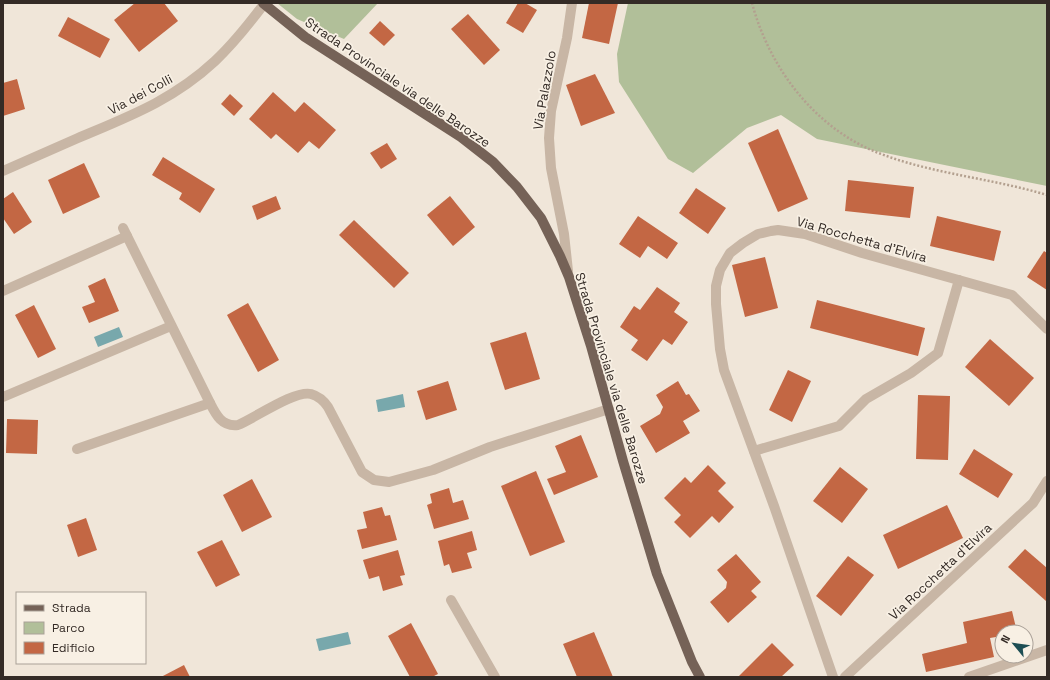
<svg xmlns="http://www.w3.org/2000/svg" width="1050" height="680" font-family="'Space Grotesk',sans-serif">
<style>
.green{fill:#b1bf99}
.water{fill:#78a8ac}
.building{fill:#c36744}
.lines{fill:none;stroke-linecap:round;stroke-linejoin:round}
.path{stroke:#b3a08f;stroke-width:2.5;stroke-dasharray:2 2;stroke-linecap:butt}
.minor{stroke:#c8b6a5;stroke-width:10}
.major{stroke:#756257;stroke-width:10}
.labels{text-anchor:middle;stroke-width:3.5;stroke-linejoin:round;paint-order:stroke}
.street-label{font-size:13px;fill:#342b26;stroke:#f8f0e4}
</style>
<rect width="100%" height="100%" fill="#f0e6d9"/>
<g class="green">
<polygon points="277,3 378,3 344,39 297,19"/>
<polygon points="628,3 1047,3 1047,186 817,139 781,115 747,128 693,173 668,159 619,82 617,54"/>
</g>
<g class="water">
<polygon points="119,327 123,337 98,347 94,337"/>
<polygon points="403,394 405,407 378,412 376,400"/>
<polygon points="348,632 351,644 319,651 316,639"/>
</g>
<g class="building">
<polygon points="135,3 164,3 178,21 139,52 114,20"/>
<polygon points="518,3 525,3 537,10 523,33 506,23"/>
<polygon points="589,3 618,3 609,44 582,38"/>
<polygon points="468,14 500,50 484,65 451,29"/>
<polygon points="68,17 110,39 100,58 58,36"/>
<polygon points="380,21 395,35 384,46 369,33"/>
<polygon points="595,74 615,113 581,126 566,85"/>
<polygon points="17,79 25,109 3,116 3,83"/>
<polygon points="273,92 295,112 304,102 336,130 319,149 309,141 298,153 276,134 271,139 249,119"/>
<polygon points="230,94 243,106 234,116 221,104"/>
<polygon points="778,129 808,199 778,212 748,143"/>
<polygon points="387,143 397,159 381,169 370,153"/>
<polygon points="163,157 215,189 200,213 179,199 182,193 152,175"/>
<polygon points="84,163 100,197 63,214 48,180"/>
<polygon points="848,180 914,187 910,218 845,211"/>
<polygon points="696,188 726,208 708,234 679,213"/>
<polygon points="13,192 32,222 14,234 3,218 3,199"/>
<polygon points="276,196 281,209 257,220 252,206"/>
<polygon points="450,196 475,227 453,246 427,215"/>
<polygon points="638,216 678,243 667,259 648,246 640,258 619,244"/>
<polygon points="937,216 1001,231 994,261 930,246"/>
<polygon points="354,220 409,273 394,288 339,235"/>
<polygon points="1044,251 1047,253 1047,290 1027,277"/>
<polygon points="765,257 778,308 745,317 732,265"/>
<polygon points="105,278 119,311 89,323 82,307 95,302 88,286"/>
<polygon points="657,287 680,303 674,312 688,322 672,345 663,339 647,361 631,350 638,340 620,327 634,306 640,310"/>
<polygon points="817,300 925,328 918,356 810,328"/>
<polygon points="248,303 279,360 258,372 227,315"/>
<polygon points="34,305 56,349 38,358 15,315"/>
<polygon points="526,332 540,379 505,390 490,343"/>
<polygon points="990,339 1034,378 1009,406 965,367"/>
<polygon points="788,370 811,381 792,422 769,410"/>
<polygon points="448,381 457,410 426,420 417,391"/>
<polygon points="678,381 686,395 689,394 700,411 683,421 690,433 656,453 640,426 660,414 663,407 656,395"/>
<polygon points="918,395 950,396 948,460 916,459"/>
<polygon points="7,419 38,420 37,454 6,453"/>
<polygon points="581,435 598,477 554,495 547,479 566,472 555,446"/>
<polygon points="974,449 1013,474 998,498 959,474"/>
<polygon points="708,465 726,483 718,491 734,507 719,523 712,516 690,538 674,522 681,515 664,498 685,477 691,483"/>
<polygon points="840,467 868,489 842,523 813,501"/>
<polygon points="536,471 565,542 530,556 501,486"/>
<polygon points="252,479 272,517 242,532 223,495"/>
<polygon points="449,488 453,503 463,500 469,519 434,529 427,505 432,503 430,494"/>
<polygon points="947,505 963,538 898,569 883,535"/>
<polygon points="382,507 385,516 390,515 397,540 362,549 357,530 367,528 363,512"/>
<polygon points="86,518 97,550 78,557 67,525"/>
<polygon points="472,531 477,550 467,553 472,568 452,573 449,564 444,566 438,541"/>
<polygon points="222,540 240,575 216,587 197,552"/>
<polygon points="1025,549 1047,568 1047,600 1046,601 1008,567"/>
<polygon points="398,550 405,575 400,576 403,585 383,591 379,576 369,579 363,560"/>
<polygon points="736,554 761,582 751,591 757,597 728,623 710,602 726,588 727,582 717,570"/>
<polygon points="848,556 874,575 841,616 816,596"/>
<polygon points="1012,611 1017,632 1002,632 1002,636 990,638 994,657 926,672 922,654 967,643 963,622"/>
<polygon points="411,623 438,674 432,677 410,677 388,636"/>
<polygon points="594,632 613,677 577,677 563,644"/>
<polygon points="772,643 794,665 781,677 738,677"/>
<polygon points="184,665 190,677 161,677"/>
</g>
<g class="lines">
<path class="path" d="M752,3C769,67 814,127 876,152C931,174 991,178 1047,195"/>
<g class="minor">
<path d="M3,171C28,160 53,149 78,138C130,116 173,100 215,61C233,44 249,24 264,4"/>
<path d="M123,228L210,403C216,415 222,427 238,425C255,418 295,390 311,394C318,396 324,401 328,407L362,472L374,480L389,482L433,470L490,447L609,409"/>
<polyline points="568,271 564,234 551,168 549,138 551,111 567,38 572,3"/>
<polyline points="3,291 127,236"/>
<polyline points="3,397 171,326"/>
<polyline points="77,449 210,403"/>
<polyline points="754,451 839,426 866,399 911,373 938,353 959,280"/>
<polyline points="451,600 495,677"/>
<polyline points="833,677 774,506 724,370 720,349 716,304 716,286 720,270 730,253 743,243 758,234 771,231 778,230 805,234 862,253 1012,295 1047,329"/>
<polyline points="845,677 1033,503 1047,481"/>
<polyline points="969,677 1047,650"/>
</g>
<polyline class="major" points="263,3 305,37 461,137 493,162 517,187 541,218 560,256 569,277 591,346 623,461 657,574 692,662 700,677"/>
</g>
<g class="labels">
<g class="street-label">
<text transform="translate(398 82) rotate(34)" y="5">Strada Provinciale via delle Barozze</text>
<text transform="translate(544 90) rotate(-80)" y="5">Via Palazzolo</text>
<text transform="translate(140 94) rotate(-28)" y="5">Via dei Colli</text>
<text transform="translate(862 239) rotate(16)" y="5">Via Rocchetta d'Elvira</text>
<text transform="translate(612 378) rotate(73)" y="5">Strada Provinciale via delle Barozze</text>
<text transform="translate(940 571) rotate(-43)" y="5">Via Rocchetta d'Elvira</text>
</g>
</g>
<rect width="1050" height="680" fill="none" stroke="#342b26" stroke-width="8"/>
<rect x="16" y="592" width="130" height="72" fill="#f8f0e4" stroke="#aaa198"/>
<rect x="24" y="605" width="20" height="6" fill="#756257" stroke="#aaa198"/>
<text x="52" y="612" font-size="12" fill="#342b26">Strada</text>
<rect x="24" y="622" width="20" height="12" fill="#b1bf99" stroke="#aaa198"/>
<text x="52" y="632" font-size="12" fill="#342b26">Parco</text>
<rect x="24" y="642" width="20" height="12" fill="#c36744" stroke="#aaa198"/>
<text x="52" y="652" font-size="12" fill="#342b26">Edificio</text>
<g transform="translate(1014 644) rotate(299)"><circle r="19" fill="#f8f0e4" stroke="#aaa198"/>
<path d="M0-3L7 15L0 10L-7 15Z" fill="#1d4e54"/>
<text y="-6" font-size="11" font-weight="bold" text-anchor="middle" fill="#342b26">N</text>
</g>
</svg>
